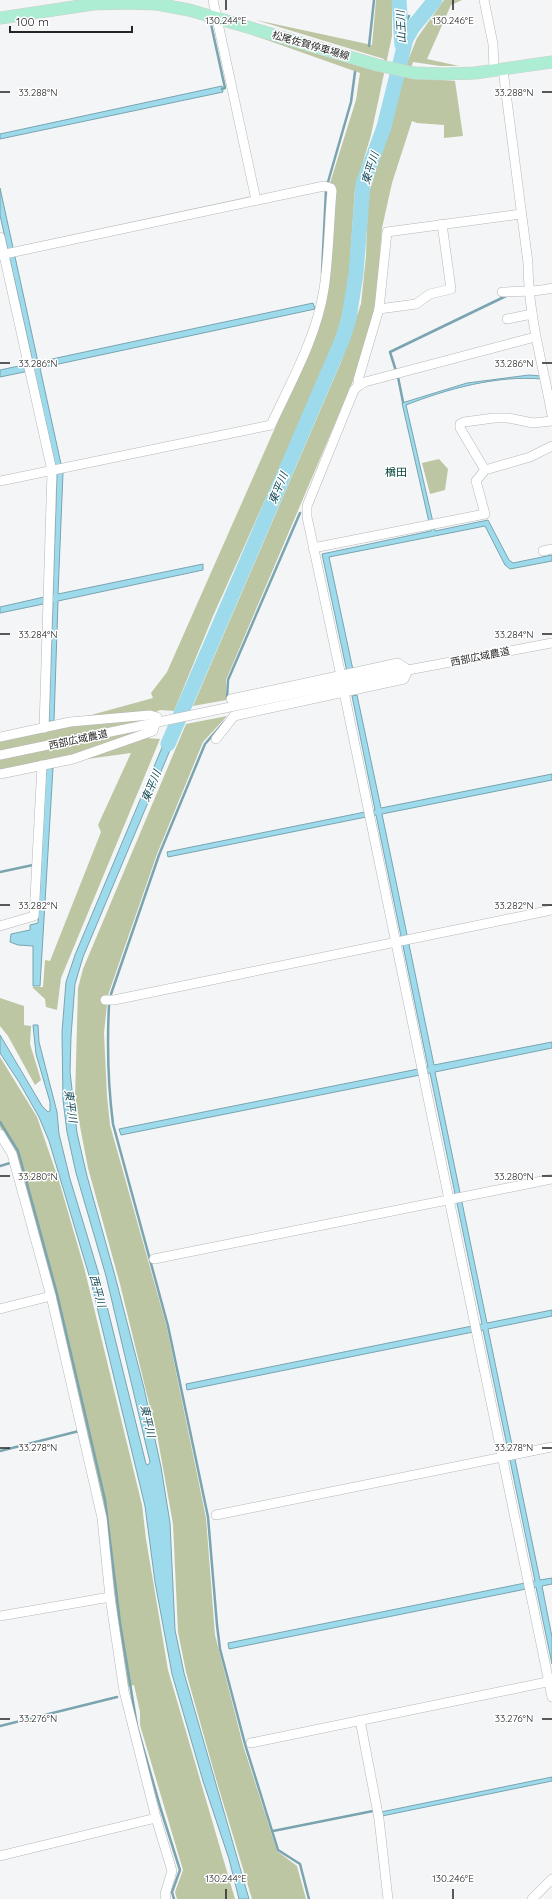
<svg xmlns="http://www.w3.org/2000/svg" width="552" height="1899" font-family="Quicksand,'Noto Sans JP',sans-serif">
<style>
.green{fill:#bdc6a3}
.water{fill:#9ddbec;stroke:#79a4b0}
.lines{fill:none;stroke-linecap:round;stroke-linejoin:round}
.stream{stroke:#79a4b0;stroke-width:2.5}
.river{stroke:#9ddbec;stroke-width:15}
.minor-casing{stroke:#b6b7b8;stroke-width:10}
.major-casing{stroke:#cfcfcf;stroke-width:13}
.minor{stroke:#fff;stroke-width:9}
.major{stroke:#adedd3;stroke-width:12}
.ticks{fill:none;stroke:#252525;stroke-width:1.5}
.labels{text-anchor:middle;stroke-width:3;stroke-linejoin:round;paint-order:stroke}
.street-label{font-size:10px;fill:#252525;stroke:#fff}
.water-label{font-size:11px;font-style:italic;fill:#144a56;stroke:#fff}
.neighbourhood-label{font-size:11px;fill:#023f35;stroke:#fff}
.ticks-label{font-size:10px;text-anchor:middle;fill:#252525;stroke:#fff;stroke-width:3;stroke-linejoin:round;paint-order:stroke}
</style>
<rect width="100%" height="100%" fill="#f4f5f6"/>
<g class="green">
<polygon points="376,0 392,0 392,36 371,135 355,189 348,289 339,328 325,366 213,616 174,711 160,710 138,720 137,732 147,738 160,739 61,978 57,1010 46,1007 45,999 32,987 43,987 45,960 50,961 101,832 98,825 131,753 0,771 0,740 153,698 151,693 167,672 313,342 335,189 330,183 356,100 360,73 250,34 380,72 384,59 256,20 372,45"/>
<polygon points="444,0 462,0 451,5 427,59 459,66 440,66 413,62 408,77 455,81 463,136 444,138 444,125 417,123 412,121 392,183 382,228 376,307 353,381 226,680 226,700 193,706 341,362 361,304 366,256 368,196 392,118 401,78 417,38"/>
<polygon points="439,459 448,469 445,490 430,494 422,463"/>
<polygon points="227,716 203,742 157,854 108,995 104,1033 107,1096 110,1125 167,1328 206,1518 215,1635 243,1745 277,1851 297,1866 306,1899 252,1899 216,1779 186,1672 178,1632 173,1524 158,1440 120,1284 88,1168 75,1100 78,988 83,969 186,724"/>
<polygon points="0,998 24,1006 24,1025 31,1026 30,1044 41,1080 35,1085 8,1036 0,1026"/>
<polygon points="0,1057 37,1117 59,1181 84,1267 142,1505 146,1539 168,1670 235,1899 177,1899 175,1892 183,1870 140,1725 140,1712 134,1685 125,1688 105,1519 16,1152 0,1127"/>
</g>
<g class="water">
<polygon points="222,86 223,92 0,139 0,134"/>
<polygon points="0,188 38,362 313,303 315,309 40,368 63,473 58,594 203,564 203,570 58,601 54,721 49,721 53,602 0,613 0,607 53,595 57,474 34,370 0,377 0,370 33,363 0,215"/>
<path d="M529,375L541,376L542,379C497,375 447,389 406,405L435,531L488,520L509,560L513,563L552,555V561L510,569L505,565L485,526L329,557L353,670L347,672L322,554L431,531L402,403L467,383Z"/>
<polygon points="357,695 381,808 552,774 552,780 382,814 434,1065 552,1042 552,1048 435,1072 487,1323 552,1310 552,1316 488,1329 540,1580 552,1578 552,1584 542,1586 552,1637 552,1664 536,1587 229,1649 228,1643 535,1581 483,1330 187,1390 186,1384 482,1324 430,1073 121,1135 119,1129 428,1067 376,815 168,857 167,852 375,810 352,696"/>
<polygon points="181,724 83,957 75,984 71,1036 70,1072 77,1133 87,1176 115,1276 144,1388 161,1467 170,1523 175,1630 184,1673 249,1899 239,1899 229,1859 203,1781 172,1674 155,1582 145,1506 91,1282 49,1141 39,1117 19,1082 0,1053 0,1035 42,1106 48,1112 50,1111 50,1102 36,1054 33,1025 38,1025 39,1042 57,1112 59,1134 70,1179 100,1278 146,1464 148,1465 150,1462 106,1276 76,1173 67,1132 63,1100 62,1032 66,982 75,955 171,726"/>
<polygon points="53,768 40,986 33,986 33,946 18,945 10,942 11,934 30,930 30,925 38,923 46,769"/>
<polygon points="552,1777 552,1781 382,1816 381,1812"/>
</g>
<g class="lines">
<g class="stream">
<polyline points="211,24 225,88 222,89"/>
<polyline points="402,31 409,16"/>
<polyline points="369,46 374,0"/>
<polyline points="328,182 351,102 355,72"/>
<polyline points="322,273 326,190"/>
<polyline points="396,371 390,352 506,296"/>
<polyline points="398,377 403,402"/>
<polyline points="227,699 228,680 300,513"/>
<polyline points="0,872 33,865"/>
<polyline points="111,994 159,855 205,744 225,721"/>
<path d="M109,1005C107,1045 108,1085 113,1124L168,1326L208,1517L217,1625L220,1649L245,1744L278,1850L300,1864L309,1899"/>
<polyline points="0,1122 18,1151 20,1158 57,1294 105,1500 120,1623 137,1726 161,1810 180,1870 172,1892 174,1899"/>
<polyline points="0,1166 10,1163"/>
<polyline points="0,1451 79,1431"/>
<polyline points="0,1726 117,1697"/>
<polyline points="273,1831 373,1811"/>
</g>
<g class="river">
<polyline points="399,0 402,45"/>
<polyline points="168,744 343,338 349,318 356,274 363,184 384,127 406,39 413,27 435,0"/>
</g>
<defs>
<g id="minor">
<polyline points="213,0 256,200"/>
<polyline points="484,0 493,44 494,71"/>
<path d="M503,70L528,263C528,315 543,365 552,415"/>
<polyline points="0,237 52,471 44,728"/>
<path d="M0,255L324,186L331,188L332,191C329,223 329,257 324,289C317,336 291,382 271,425L0,481"/>
<path d="M502,292C519,291 536,292 552,288"/>
<polyline points="379,309 416,304 430,294 451,289 442,224"/>
<polyline points="507,319 532,314"/>
<polyline points="358,386 358,380 379,309 387,232 521,214"/>
<polyline points="485,470 530,457 552,446"/>
<polyline points="313,548 485,514 476,481 485,470 460,428 460,424 464,422 494,418 508,418 533,423 552,421"/>
<polyline points="543,551 552,549"/>
<polyline points="341,676 307,517 307,506 354,390 358,386 365,382 535,337"/>
<polyline points="344,692 552,1697"/>
<polyline points="231,699 398,663 408,670"/>
<polyline points="0,737 70,722 150,715 157,717 153,731 73,759 0,774"/>
<polyline points="216,739 234,716 404,679 408,670"/>
<polyline points="0,755 408,670 552,643"/>
<polyline points="0,926 34,916 42,765"/>
<polyline points="105,1000 114,1000 552,910"/>
<polyline points="0,1134 12,1154 51,1296"/>
<polyline points="154,1259 552,1179"/>
<polyline points="0,1309 51,1296 102,1518 110,1597 124,1691 156,1818 172,1871 165,1894 166,1899"/>
<polyline points="216,1515 552,1447"/>
<polyline points="0,1616 110,1597"/>
<polyline points="360,1720 379,1819 388,1899"/>
<polyline points="251,1743 552,1681"/>
<polyline points="0,1856 156,1818"/>
<polyline points="532,1899 552,1879"/>
</g>
<polyline id="major" points="0,18 93,4 124,3 157,4 189,10 377,65 414,73 444,74 475,73 552,62"/>
</defs>
<use href="#minor" class="minor-casing"/>
<use href="#major" class="major-casing"/>
<use href="#minor" class="minor"/>
<use href="#major" class="major"/>
</g>
<path class="ticks" d="M226,0V10M453,0V10M0,92H10M542,92H552M0,363H10M542,363H552M0,634H10M542,634H552M0,905H10M542,905H552M0,1176H10M542,1176H552M0,1448H10M542,1448H552M0,1719H10M542,1719H552M226,1889V1899M453,1889V1899"/>
<g class="labels">
<g class="street-label">
<text transform="translate(311 45) rotate(16)" y="4">松尾佐賀停車場線</text>
<text transform="translate(480 656) rotate(-11)" y="4">西部広域農道</text>
<text transform="translate(78 739) rotate(-12)" y="4">西部広域農道</text>
</g>
<g class="water-label">
<text transform="translate(401 27) rotate(-93)" y="4">山王川</text>
<text transform="translate(370 168) rotate(-72)" y="4">東平川</text>
<text transform="translate(278 488) rotate(-67)" y="4">東平川</text>
<text transform="translate(151 786) rotate(-67)" y="4">東平川</text>
<text transform="translate(71 1106) rotate(82)" y="4">東平川</text>
<text transform="translate(98 1291) rotate(75)" y="4">西平川</text>
<text transform="translate(148 1421) rotate(77)" y="4">東平川</text>
</g>
<g class="neighbourhood-label">
<text x="396" y="476">楢田</text>
</g>
</g>
<g class="ticks-label">
<text x="226" y="24">130.244°E</text>
<text x="453" y="24">130.246°E</text>
<text x="38" y="96">33.288°N</text>
<text x="514" y="96">33.288°N</text>
<text x="38" y="367">33.286°N</text>
<text x="514" y="367">33.286°N</text>
<text x="38" y="638">33.284°N</text>
<text x="514" y="638">33.284°N</text>
<text x="38" y="909">33.282°N</text>
<text x="514" y="909">33.282°N</text>
<text x="38" y="1180">33.280°N</text>
<text x="514" y="1180">33.280°N</text>
<text x="38" y="1451">33.278°N</text>
<text x="514" y="1451">33.278°N</text>
<text x="38" y="1722">33.276°N</text>
<text x="514" y="1722">33.276°N</text>
<text x="226" y="1882">130.244°E</text>
<text x="453" y="1882">130.246°E</text>
</g>
<path d="M10 26v6h122v-6" fill="none" stroke="#252525" stroke-width="2"/>
<text x="16" y="26" font-size="12" fill="#252525" stroke="#ffffff" stroke-width="3" paint-order="stroke">100 m</text>
</svg>
